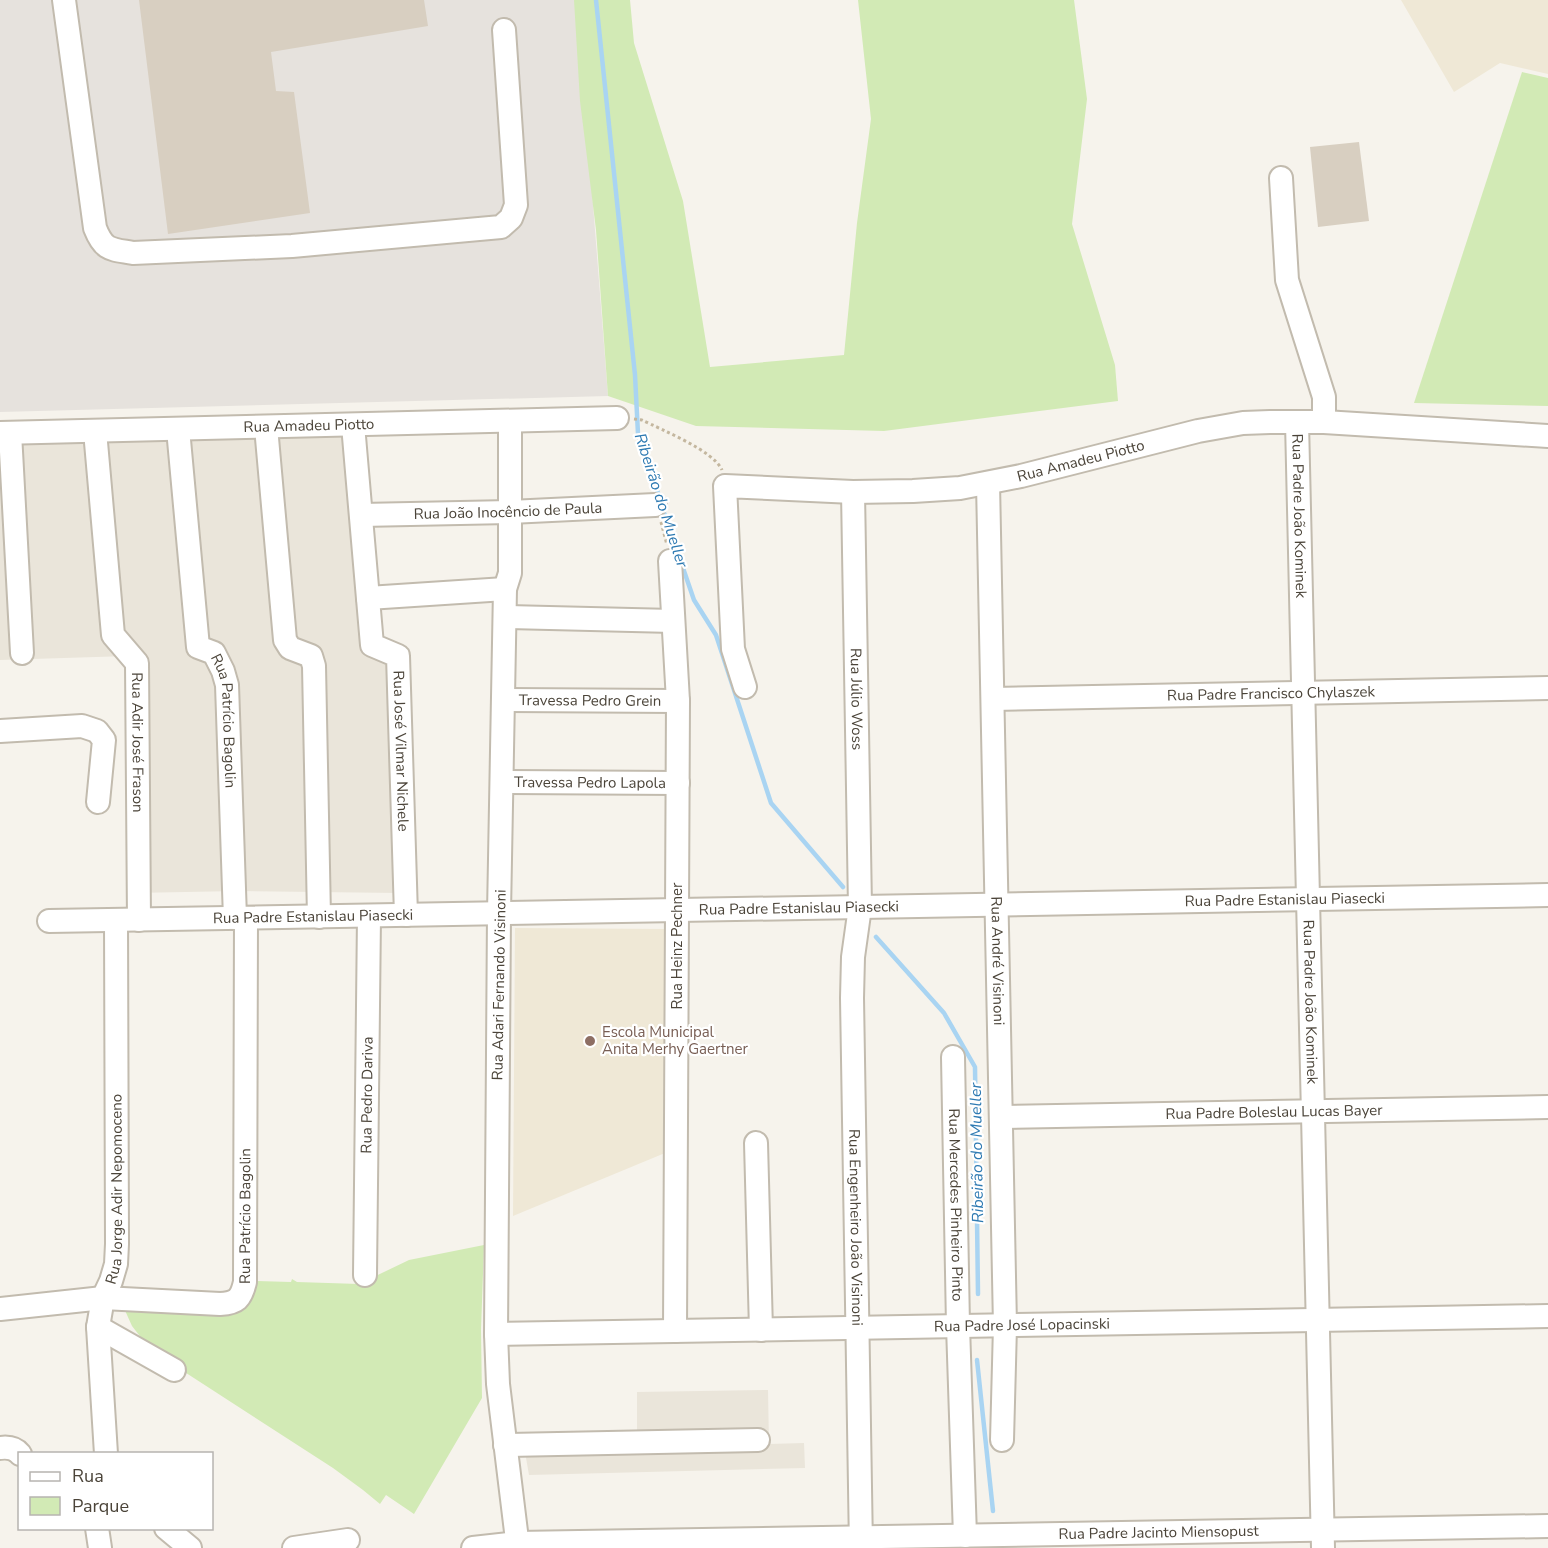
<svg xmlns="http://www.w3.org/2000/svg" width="1548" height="1548" font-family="'Nunito Sans',sans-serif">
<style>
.residential{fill:#eae5da}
.industrial{fill:#e6e2dd}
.education{fill:#efe8d6}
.green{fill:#d2eab5}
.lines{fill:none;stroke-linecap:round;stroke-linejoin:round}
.stream{stroke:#a9d4f2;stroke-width:4.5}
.building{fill:#d8cfc1}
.minor-casing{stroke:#c2bbae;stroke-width:26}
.path{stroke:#c4b79f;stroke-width:3;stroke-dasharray:3 3;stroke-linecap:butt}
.minor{stroke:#fff;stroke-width:22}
.education-dot{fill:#8d6e63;stroke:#fff;stroke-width:2}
.labels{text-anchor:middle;stroke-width:4.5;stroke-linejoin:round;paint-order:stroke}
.street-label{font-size:15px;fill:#4b4439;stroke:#fff}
.education-label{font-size:15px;fill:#785e54;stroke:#fff;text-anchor:start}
.water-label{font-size:16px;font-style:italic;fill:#2e7ab2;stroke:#fff}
</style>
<rect width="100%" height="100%" fill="#f6f3ec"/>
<g class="residential">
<polygon points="346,434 365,645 389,664 399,893 238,891 133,893 128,656 0,660 0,439"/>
<polygon points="768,1390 769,1444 804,1443 805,1468 529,1475 522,1435 637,1431 637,1392"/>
</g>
<polygon class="industrial" points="0,0 577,0 608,396 0,412"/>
<g class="education">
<polygon points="1401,0 1548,0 1548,74 1500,63 1454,92"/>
<polygon points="515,928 667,929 665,1153 513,1216"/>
</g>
<g class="green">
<polygon points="574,0 630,0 634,43 683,201 710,367 844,355 857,223 871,119 858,0 1074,0 1087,99 1072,224 1115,365 1118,401 884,431 696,426 608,396 596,230 580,101"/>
<polygon points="1522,72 1548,78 1548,406 1414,403"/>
<path d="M484,1245L481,1330L482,1398L414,1514L386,1495L380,1504L363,1490L333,1468L163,1358L146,1344L132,1326L123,1306L231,1314C251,1309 251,1299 257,1281L291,1282L292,1279L297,1282L359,1284L409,1260Z"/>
</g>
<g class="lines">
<g class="stream">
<polyline points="596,0 635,375 638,434 660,499"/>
<polyline points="662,507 694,600 716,635 771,803 843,887"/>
<polyline points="876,937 944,1013 975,1067 978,1294"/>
<polyline points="977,1360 993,1511"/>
</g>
</g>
<g class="building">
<polygon points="139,0 424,0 428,26 271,52 276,91 294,92 310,213 168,234"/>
<polygon points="1359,142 1369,221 1318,227 1310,147"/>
</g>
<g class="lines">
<defs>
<g id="minor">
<path d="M64,0L95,228C104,251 111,249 133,253L292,246L501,227L511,218L516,205L504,30"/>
<polyline points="1281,178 1287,280 1324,397 1324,422"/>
<polyline points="510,421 510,573 505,589 499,913 496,1334 498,1384 518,1548"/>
<path id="s1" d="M1297,422L1323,1548"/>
<path id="s2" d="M353,425L372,645L398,656L406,915"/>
<polyline points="266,427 285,640 290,648 311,656 314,666 319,917"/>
<path id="s3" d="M178,429L198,647L214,653L223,671L227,685L235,918"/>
<path id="s4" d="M95,431L113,635L137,663L139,920"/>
<path id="s5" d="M0,433L617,418"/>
<polyline points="10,433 22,653"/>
<path id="s6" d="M988,483L1005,1326L1002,1440"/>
<path id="s7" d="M853,492L860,907L853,957L852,998L861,1548"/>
<path id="s8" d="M361,515L510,512L655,505"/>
<polyline points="670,561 678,701 675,1331"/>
<polyline points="368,598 505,589"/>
<polyline points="505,617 673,621"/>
<path id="s9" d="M745,687L733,649L725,486L853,492L913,491L960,488L1021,476L1198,431L1243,423L1270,422H1324L1548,436"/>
<path id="s10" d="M993,699L1548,688"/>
<path id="s11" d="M503,700L678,701"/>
<polyline points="0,731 82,726 97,731 104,740 98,802"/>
<path id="s12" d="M502,782L678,783"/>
<path id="s13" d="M49,921L1548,895"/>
<path id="s14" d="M953,1057L958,1326L965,1536"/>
<path id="s15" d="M1001,1117L1548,1107"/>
<polyline points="756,1143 761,1330"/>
<path id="s16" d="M365,1275L369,916"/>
<path id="s17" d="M0,1309L103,1298L220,1304C237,1303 241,1299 245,1282L246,918"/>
<polyline points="98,1327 174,1370"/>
<path id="s18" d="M496,1334L1548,1316"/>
<polyline points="505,1445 758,1440"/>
<path d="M0,1448C7,1447 15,1448 20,1454"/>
<path id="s19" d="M106,1454L98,1327L103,1298L111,1281L116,1264L117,1244L116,920"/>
<polyline points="97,1528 100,1548"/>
<polyline points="166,1528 190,1548"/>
<polyline points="294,1548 348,1540"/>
<path id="s20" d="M473,1548L517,1543L1548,1526"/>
</g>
</defs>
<use href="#minor" class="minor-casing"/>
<g class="path">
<path d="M634,419L642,420C662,430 714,451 722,470"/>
<polyline points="661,522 667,545"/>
</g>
<use href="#minor" class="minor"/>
</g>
<circle class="education-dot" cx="590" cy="1041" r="6"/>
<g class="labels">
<g class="street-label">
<text dy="5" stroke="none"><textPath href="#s5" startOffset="309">Rua Amadeu Piotto</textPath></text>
<text dy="5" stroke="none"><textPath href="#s9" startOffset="562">Rua Amadeu Piotto</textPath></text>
<text dy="5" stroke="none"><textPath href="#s8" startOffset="147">Rua João Inocêncio de Paula</textPath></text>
<text dy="5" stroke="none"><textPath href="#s1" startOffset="94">Rua Padre João Kominek</textPath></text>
<text dy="5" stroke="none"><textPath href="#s10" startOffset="278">Rua Padre Francisco Chylaszek</textPath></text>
<text dy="5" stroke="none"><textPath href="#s7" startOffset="207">Rua Júlio Woss</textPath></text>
<text dy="5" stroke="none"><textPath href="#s11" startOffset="87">Travessa Pedro Grein</textPath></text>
<text dy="5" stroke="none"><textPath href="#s3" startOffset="306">Rua Patrício Bagolin</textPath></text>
<text dy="5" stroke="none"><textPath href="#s4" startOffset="321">Rua Adir José Frason</textPath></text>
<text dy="5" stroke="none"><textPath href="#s2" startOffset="344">Rua José Vilmar Nichele</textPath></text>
<text dy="5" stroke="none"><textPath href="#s12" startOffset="88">Travessa Pedro Lapola</textPath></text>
<text dy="5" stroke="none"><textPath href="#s13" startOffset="1236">Rua Padre Estanislau Piasecki</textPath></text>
<text dy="5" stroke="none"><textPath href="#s13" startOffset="750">Rua Padre Estanislau Piasecki</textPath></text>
<text dy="5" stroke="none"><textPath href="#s13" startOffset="264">Rua Padre Estanislau Piasecki</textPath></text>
<text transform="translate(677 946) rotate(-90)" y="5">Rua Heinz Pechner</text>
<text dy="5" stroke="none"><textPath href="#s6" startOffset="478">Rua André Visinoni</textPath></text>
<text transform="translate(499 985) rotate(-89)" y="5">Rua Adari Fernando Visinoni</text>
<text dy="5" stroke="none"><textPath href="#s1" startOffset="580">Rua Padre João Kominek</textPath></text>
<text dy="5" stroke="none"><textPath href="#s16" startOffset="180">Rua Pedro Dariva</textPath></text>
<text dy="5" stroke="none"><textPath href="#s15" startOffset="273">Rua Padre Boleslau Lucas Bayer</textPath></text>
<text dy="5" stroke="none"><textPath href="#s19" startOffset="268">Rua Jorge Adir Nepomoceno</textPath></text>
<text dy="5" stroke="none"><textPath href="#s14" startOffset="148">Rua Mercedes Pinheiro Pinto</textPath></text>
<text dy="5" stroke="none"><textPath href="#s17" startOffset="324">Rua Patrício Bagolin</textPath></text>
<text dy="5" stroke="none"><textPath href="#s7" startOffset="736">Rua Engenheiro João Visinoni</textPath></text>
<text dy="5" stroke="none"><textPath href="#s18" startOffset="526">Rua Padre José Lopacinski</textPath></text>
<text dy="5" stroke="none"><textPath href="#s20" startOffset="686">Rua Padre Jacinto Miensopust</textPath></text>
</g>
<g class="education-label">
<text x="602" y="1037">Escola Municipal<tspan x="602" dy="17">Anita Merhy Gaertner</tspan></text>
</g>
<g class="water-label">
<text transform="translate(662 500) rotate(72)" y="6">Ribeirão do Mueller</text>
<text transform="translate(976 1153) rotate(-91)" y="6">Ribeirão do Mueller</text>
</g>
</g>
<rect x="18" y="1452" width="195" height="78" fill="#ffffff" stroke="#b7b4b0" stroke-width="1.5"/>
<rect x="30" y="1472" width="30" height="9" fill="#ffffff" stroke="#b7b4b0" stroke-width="1.5"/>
<text x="72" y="1482" font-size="18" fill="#4b4439">Rua</text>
<rect x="30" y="1497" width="30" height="18" fill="#d2eab5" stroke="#b7b4b0" stroke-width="1.5"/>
<text x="72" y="1512" font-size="18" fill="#4b4439">Parque</text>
</svg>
